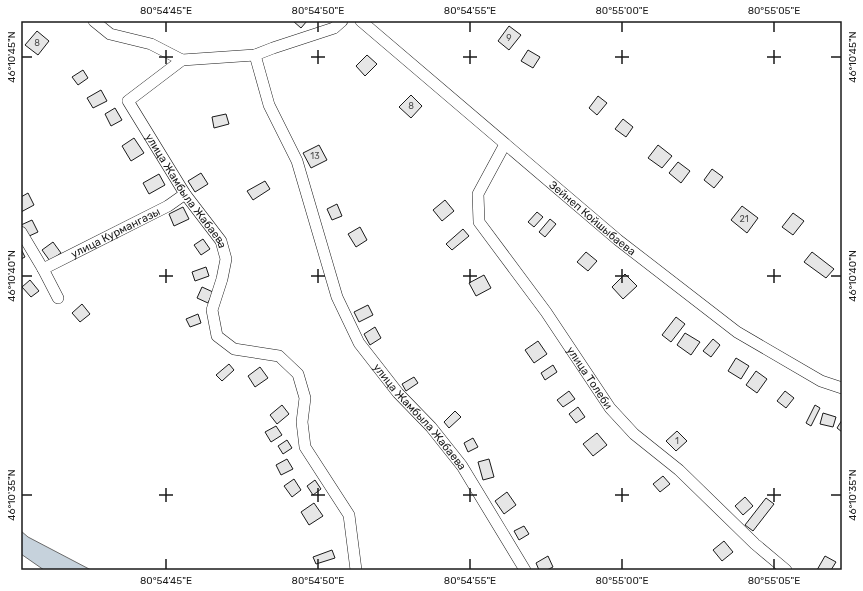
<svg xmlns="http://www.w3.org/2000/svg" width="863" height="591" font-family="Rubik,sans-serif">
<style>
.water{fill:#c6d2dc;stroke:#6a6a6a}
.building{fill:#e6e6e6;stroke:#1a1a1a}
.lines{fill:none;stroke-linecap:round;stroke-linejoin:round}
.minor-casing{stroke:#1a1a1a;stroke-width:12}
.minor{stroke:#fff;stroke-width:11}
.ticks{fill:none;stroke:#1a1a1a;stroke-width:1.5}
.labels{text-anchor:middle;stroke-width:3;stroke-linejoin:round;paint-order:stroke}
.number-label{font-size:9px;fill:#4d4d4d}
.street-label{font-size:11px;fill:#1a1a1a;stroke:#fff}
.neatline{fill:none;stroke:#1a1a1a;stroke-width:1.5}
.ticks-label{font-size:10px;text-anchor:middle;fill:#1a1a1a}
</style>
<rect width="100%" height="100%" fill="#fff"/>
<polygon class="water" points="21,531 28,537 91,570 44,570 21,554"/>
<g class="building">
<polygon points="293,21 307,21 301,28"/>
<polygon points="509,26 521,35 509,50 498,41"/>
<polygon points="37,31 49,41 38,55 25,45"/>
<polygon points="528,50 540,57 533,68 521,61"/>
<polygon points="367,55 377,64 365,76 356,66"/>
<polygon points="83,70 88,78 78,85 72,77"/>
<polygon points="101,90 107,101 93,108 87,98"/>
<polygon points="411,95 422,106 411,118 399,107"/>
<polygon points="598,96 607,103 597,115 589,108"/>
<polygon points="115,108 122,120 111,126 105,114"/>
<polygon points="226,114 229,124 214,128 212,117"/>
<polygon points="623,119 633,127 626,137 615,129"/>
<polygon points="134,138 144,153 131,161 122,146"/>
<polygon points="319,145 327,160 311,168 303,153"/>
<polygon points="658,145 672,156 662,168 648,158"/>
<polygon points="678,162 690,171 681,183 669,173"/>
<polygon points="712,169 723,177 714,188 704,180"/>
<polygon points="201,173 208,184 195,192 188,181"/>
<polygon points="159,174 165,185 149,194 143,183"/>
<polygon points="265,181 270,189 253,200 247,191"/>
<polygon points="28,193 34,205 21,212 21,197"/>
<polygon points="445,200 454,211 442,221 433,210"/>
<polygon points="337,204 342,216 332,220 327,209"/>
<polygon points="742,206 758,218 747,233 731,220"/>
<polygon points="183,207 189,219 174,226 169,214"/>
<polygon points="537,212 543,217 534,227 528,222"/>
<polygon points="793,213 804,221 793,235 782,227"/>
<polygon points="550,219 556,224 545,237 539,232"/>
<polygon points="32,220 38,232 27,237 21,225"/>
<polygon points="360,227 367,240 356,247 348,234"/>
<polygon points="463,229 469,236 452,250 446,244"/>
<polygon points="203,239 210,249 201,255 194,245"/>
<polygon points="53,242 61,253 50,261 42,250"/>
<polygon points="21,249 25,257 21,259"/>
<polygon points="586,252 597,261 588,271 577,262"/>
<polygon points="812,252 834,269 826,278 804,262"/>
<polygon points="206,267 209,276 195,281 192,272"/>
<polygon points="625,274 637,286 623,299 612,287"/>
<polygon points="484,275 491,288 476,296 469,283"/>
<polygon points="30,280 39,291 31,297 22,287"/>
<polygon points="202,287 213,292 208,303 197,298"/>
<polygon points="82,304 90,314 80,322 72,313"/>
<polygon points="368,305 373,315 359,322 354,312"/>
<polygon points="198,314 201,323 190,327 186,319"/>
<polygon points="676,317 685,324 671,342 662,335"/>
<polygon points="375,327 381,338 370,345 364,334"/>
<polygon points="685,333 700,342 691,355 677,345"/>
<polygon points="713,339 720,345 711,357 703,351"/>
<polygon points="538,341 547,354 534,363 525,350"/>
<polygon points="736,358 749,366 741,379 728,371"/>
<polygon points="229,364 234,370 222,381 216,375"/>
<polygon points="553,365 557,372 545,380 541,373"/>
<polygon points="260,367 268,378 255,387 248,376"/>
<polygon points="756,371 767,379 757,393 746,385"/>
<polygon points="414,377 418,383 406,391 402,384"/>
<polygon points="569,391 575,399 563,407 557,400"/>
<polygon points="785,391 794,398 786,408 777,401"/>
<polygon points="282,405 289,414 277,424 270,415"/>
<polygon points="815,405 820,408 811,426 806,423"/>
<polygon points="578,407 585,417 576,423 569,414"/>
<polygon points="455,411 461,417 449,428 444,422"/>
<polygon points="823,413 836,417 833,427 820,424"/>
<polygon points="842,420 842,432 837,428"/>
<polygon points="276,426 282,435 271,442 265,432"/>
<polygon points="677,431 687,441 676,451 666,441"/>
<polygon points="597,433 607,445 593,456 583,444"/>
<polygon points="473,438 478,447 468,452 464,443"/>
<polygon points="287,440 292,448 283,454 278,446"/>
<polygon points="287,459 293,469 281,475 276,465"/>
<polygon points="489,459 494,477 483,480 478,462"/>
<polygon points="663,476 670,484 660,492 653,484"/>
<polygon points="294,479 301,490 292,497 284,486"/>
<polygon points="315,480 321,489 313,495 307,486"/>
<polygon points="507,492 516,505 504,514 495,501"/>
<polygon points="745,497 753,506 743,515 735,506"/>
<polygon points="766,498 774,504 753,531 745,525"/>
<polygon points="314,503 323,516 309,525 301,512"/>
<polygon points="524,526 529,534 519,540 514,531"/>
<polygon points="724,541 733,552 722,561 713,550"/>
<polygon points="332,550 335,558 316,564 313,557"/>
<polygon points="548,556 553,567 547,570 539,570 536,563"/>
<polygon points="825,556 836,562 831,570 817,570"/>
</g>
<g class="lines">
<defs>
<g id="minor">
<polyline points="94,21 110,34 151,44 182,60 255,55 273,48 334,28 342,21"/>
<path id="s1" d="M361,21L618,240L737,332L821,381L842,388"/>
<path id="s2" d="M255,55L269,105L297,161L337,297L359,343L398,393L431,427L462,466L525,570"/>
<path id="s3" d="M182,60L128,101L185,194L221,241L226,259L222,279L212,310L217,336L234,349L279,356L298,374L305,398L302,422L305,447L349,515L356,570"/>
<path id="s4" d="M505,144L478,194L479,222L546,312L610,408L634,434L679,470L755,544L786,570"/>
<polyline points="21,232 43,269 58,298"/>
<path id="s5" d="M43,269L168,206L185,194"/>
</g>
</defs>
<use href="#minor" class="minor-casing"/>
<use href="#minor" class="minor"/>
</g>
<path class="ticks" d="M166,22V32M318,22V32M470,22V32M622,22V32M774,22V32M166,50V64M318,50V64M470,50V64M622,50V64M774,50V64M22,57H32M159,57H173M311,57H325M463,57H477M615,57H629M767,57H781M831,57H841M166,269V283M318,269V283M470,269V283M622,269V283M774,269V283M22,276H32M159,276H173M311,276H325M463,276H477M615,276H629M767,276H781M831,276H841M166,488V502M318,488V502M470,488V502M622,488V502M774,488V502M22,495H32M159,495H173M311,495H325M463,495H477M615,495H629M767,495H781M831,495H841M166,559V569M318,559V569M470,559V569M622,559V569M774,559V569"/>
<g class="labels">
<g class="number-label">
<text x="509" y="41">9</text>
<text x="37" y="46">8</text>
<text x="411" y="109">8</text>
<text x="315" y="159">13</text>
<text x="744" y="222">21</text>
<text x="677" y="444">1</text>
</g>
<g class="street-label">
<text dy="4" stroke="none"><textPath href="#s3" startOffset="175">улица Жамбыла Жабаева</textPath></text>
<text dy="4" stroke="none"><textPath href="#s1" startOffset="304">Зейнеп Койшыбаева</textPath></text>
<text dy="4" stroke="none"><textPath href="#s5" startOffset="81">улица Курмангазы</textPath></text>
<text dy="4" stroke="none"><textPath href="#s4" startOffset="276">улица Толеби</textPath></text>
<text dy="4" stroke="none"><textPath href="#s2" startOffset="403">улица Жамбыла Жабаева</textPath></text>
</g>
</g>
<rect width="863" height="591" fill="none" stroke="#ffffff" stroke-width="44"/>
<rect x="22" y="22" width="819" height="547" class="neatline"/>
<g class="ticks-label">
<text x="166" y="14">80°54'45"E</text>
<text x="318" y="14">80°54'50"E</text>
<text x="470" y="14">80°54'55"E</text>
<text x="622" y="14">80°55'00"E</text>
<text x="774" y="14">80°55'05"E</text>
<text transform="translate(11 57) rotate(-90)" y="4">46°10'45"N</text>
<text transform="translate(852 57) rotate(-90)" y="4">46°10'45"N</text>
<text transform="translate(11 276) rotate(-90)" y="4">46°10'40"N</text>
<text transform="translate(852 276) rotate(-90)" y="4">46°10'40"N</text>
<text transform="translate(11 495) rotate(-90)" y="4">46°10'35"N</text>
<text transform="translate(852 495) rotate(-90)" y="4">46°10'35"N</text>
<text x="166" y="584">80°54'45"E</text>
<text x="318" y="584">80°54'50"E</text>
<text x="470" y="584">80°54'55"E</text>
<text x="622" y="584">80°55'00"E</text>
<text x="774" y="584">80°55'05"E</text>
</g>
</svg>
